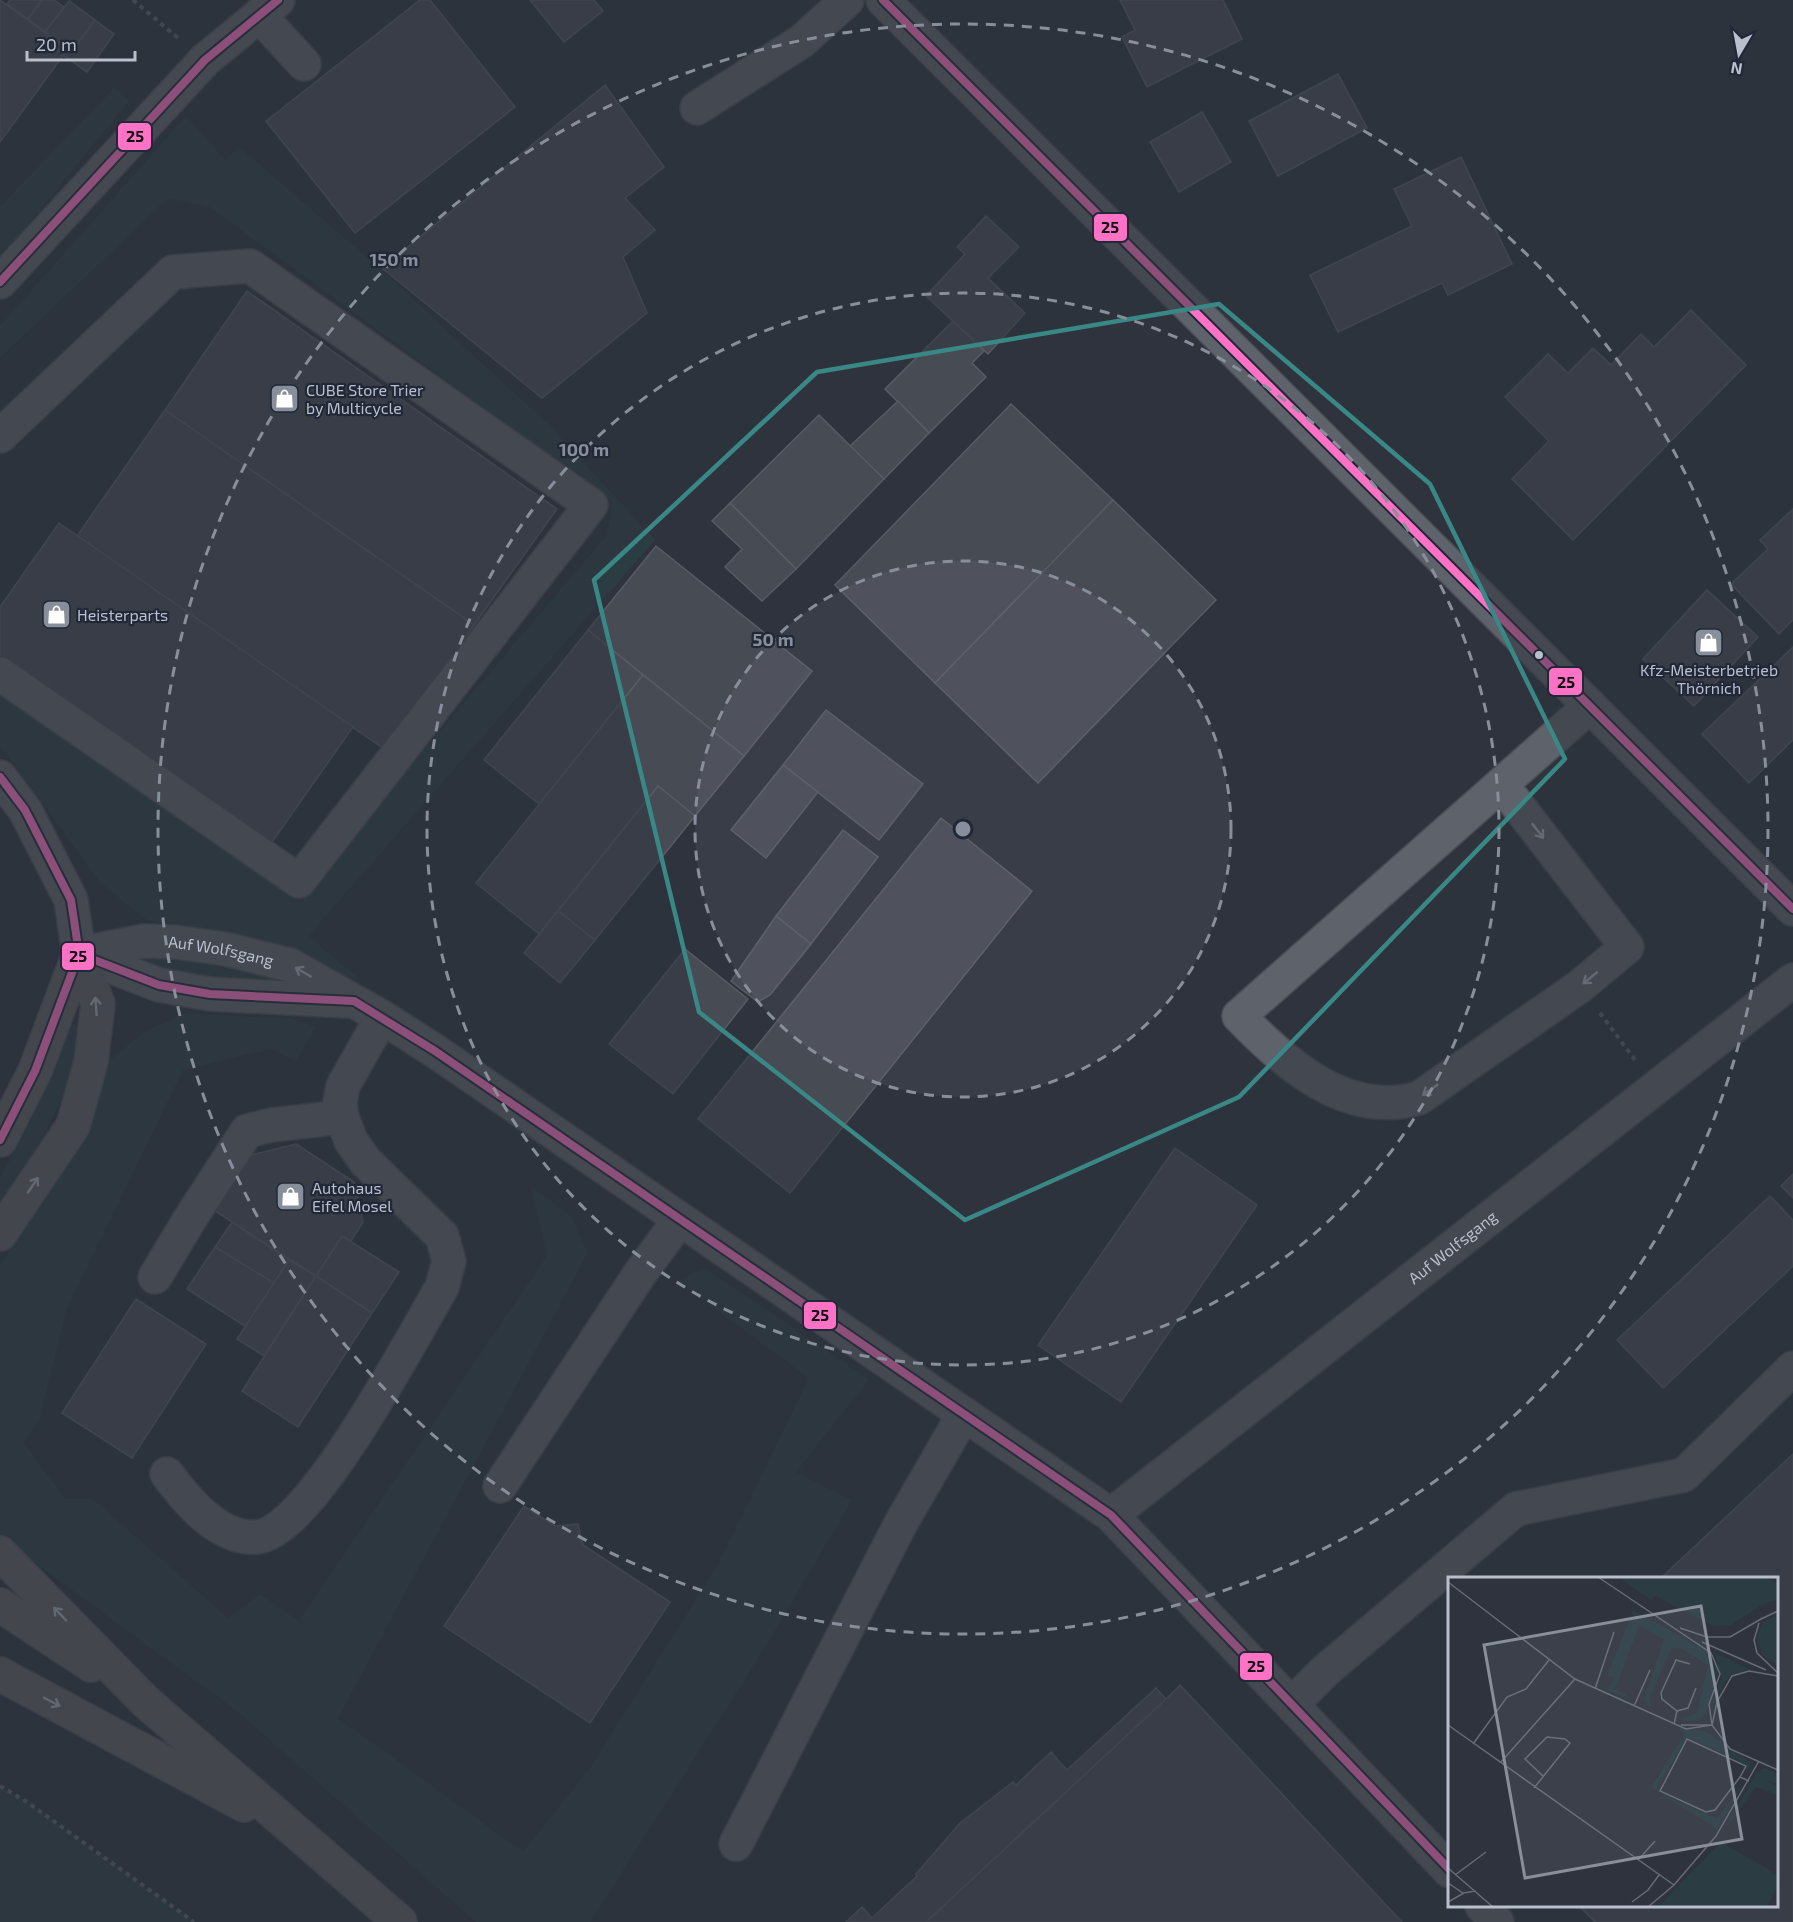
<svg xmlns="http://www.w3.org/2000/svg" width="1793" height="1922" font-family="'Exo 2',sans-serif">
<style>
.green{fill:#2b3d43}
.building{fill:#474b54;stroke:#565b64;stroke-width:1.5}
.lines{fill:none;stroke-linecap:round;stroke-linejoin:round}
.minor-casing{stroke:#4a4e55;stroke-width:36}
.highway-casing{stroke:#4b4f59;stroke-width:36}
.path{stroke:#5b6167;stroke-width:4;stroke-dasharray:4.5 4.5;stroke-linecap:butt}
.minor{stroke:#5e626a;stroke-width:33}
.highway{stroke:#5e6163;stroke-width:33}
.bus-1-casing{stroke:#212838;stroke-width:12}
.bus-1{stroke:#fd72c4;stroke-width:8}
.oneway{stroke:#a7acb8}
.oneway2{stroke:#a2a8b2}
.marked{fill:none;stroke:#3a8886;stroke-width:4.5;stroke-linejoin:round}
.ring{fill:none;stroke:#888e9a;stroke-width:3;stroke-dasharray:10 8}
.bus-dot{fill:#b9bfcc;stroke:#212838;stroke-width:2}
.labels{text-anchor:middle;stroke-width:4.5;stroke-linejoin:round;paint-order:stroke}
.poi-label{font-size:16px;fill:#b9bfcc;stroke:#212838;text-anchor:start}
.street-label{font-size:16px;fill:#b9bfcc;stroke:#212838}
.inset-road{fill:none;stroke:#666b76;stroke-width:1.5}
.view{fill:#888e9a;fill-opacity:0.15;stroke:#888e9a;stroke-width:3}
.inset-edge{fill:none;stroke:#b9bfcc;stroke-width:3}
.centre{fill:#888e9a;stroke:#212838;stroke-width:3}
.ring-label{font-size:18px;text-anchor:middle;font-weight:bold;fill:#888e9a;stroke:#212838;stroke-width:4.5;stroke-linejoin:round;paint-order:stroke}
.line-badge{stroke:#212838;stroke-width:2}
.pale-badge-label{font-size:16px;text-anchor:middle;font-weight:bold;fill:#111}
</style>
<rect width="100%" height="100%" fill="#2e333d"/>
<g class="green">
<polygon points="114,88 129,101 0,258 0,207"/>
<polygon points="186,116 225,160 239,147 379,268 549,425 655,540 308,936 361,980 145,919 101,883 0,745 0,690 299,897 607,535 613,503 210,207 168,198 0,358 0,326"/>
<polygon points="137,955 164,956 276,979 273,987 153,974 134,965"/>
<polygon points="186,1013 294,1019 316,1027 296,1061 271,1049 183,1070 67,1308 38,1422 23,1443 65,1499 93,1499 228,1618 260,1594 299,1621 547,1256 531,1186 572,1217 587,1254 338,1718 523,1852 590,1768 720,1561 809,1378 677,1281 704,1268 869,1379 796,1472 852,1500 764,1649 590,1922 476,1922 238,1712 0,1537 0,1265 78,1142 109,1061 144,1032"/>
<path d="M74,1024L81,1030C70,1099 37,1149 0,1206V1178L32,1119L68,1025Z"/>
<polygon points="0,1786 27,1802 194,1922 0,1922"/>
</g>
<g class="building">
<polygon points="0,0 68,49 0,142"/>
<polygon points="10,0 42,0 28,19 7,4"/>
<polygon points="42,0 54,0 64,7 45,32 28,19"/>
<polygon points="420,0 430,0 515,107 355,233 266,121"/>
<polygon points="530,0 594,0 603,11 564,42"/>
<polygon points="1120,0 1223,0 1242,39 1147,87 1122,37 1135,30"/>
<polygon points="69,1 95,20 72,51 45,32"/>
<polygon points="95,20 114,34 87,72 63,55 68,49 72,51"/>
<polygon points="1338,74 1367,128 1278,176 1249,121"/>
<polygon points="605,85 664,167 625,198 655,230 623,257 647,313 542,398 382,268"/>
<polygon points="1202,112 1231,162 1179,192 1150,142"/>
<polygon points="1461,157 1512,264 1448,295 1442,283 1338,332 1310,275 1412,226 1394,189"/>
<polygon points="986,216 1019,247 988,278 1025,313 988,354 926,296 965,254 957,247"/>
<polygon points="247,291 557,509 474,625 165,410"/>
<polygon points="1691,310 1746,365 1573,540 1512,479 1549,441 1505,397 1548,354 1568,373 1593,348 1611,365 1641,334 1654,347"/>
<polygon points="953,321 984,351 972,363 986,377 929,433 885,389"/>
<polygon points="898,401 929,433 884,479 850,446"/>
<polygon points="1011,404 1113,500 935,683 835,585"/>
<polygon points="165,410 474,625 387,751 77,536"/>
<polygon points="819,415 884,479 796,569 730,503"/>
<polygon points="1113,500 1216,600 1038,783 935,683"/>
<polygon points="730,503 796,569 762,601 725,567 742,549 712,521"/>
<polygon points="1793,509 1793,620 1779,634 1731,584 1768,549 1760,540"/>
<polygon points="59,523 353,727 270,845 0,658 0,607"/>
<polygon points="656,546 812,671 744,756 588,630"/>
<polygon points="1707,590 1758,637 1694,706 1643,659"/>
<polygon points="588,630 643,675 539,804 484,760"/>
<polygon points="1793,647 1793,740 1749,783 1702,734"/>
<polygon points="643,675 744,756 695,816 658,786 539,934 476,883"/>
<polygon points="826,710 923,784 879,840 783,765"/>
<polygon points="783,765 818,792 766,858 731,830"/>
<polygon points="658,786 695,816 595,940 558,911"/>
<polygon points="941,818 1032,891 790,1193 698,1119"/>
<polygon points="843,830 878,857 811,944 776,916"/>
<polygon points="558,911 595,940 560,983 524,953"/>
<polygon points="776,916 811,944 770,995 758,1002 731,981"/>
<polygon points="685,949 748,999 673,1094 609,1044"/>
<polygon points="296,1144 354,1182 363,1222 351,1241 342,1236 316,1276 215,1211 251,1155"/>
<polygon points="1175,1148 1257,1205 1121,1402 1038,1345"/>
<polygon points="1793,1174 1793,1198 1781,1186"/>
<polygon points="1770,1196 1793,1220 1793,1266 1663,1388 1617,1340"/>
<polygon points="232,1222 289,1260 274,1283 215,1247"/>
<polygon points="342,1236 399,1272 372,1313 316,1276"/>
<polygon points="215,1247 274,1283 246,1327 187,1289"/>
<polygon points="289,1260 316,1276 264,1356 237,1339"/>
<polygon points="316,1276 372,1313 298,1427 242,1391"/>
<polygon points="136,1299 206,1344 132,1458 62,1413"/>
<polygon points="1793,1454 1793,1922 1595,1922 1579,1906 1776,1906 1776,1578 1661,1578"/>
<polygon points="524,1506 555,1526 578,1524 583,1545 670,1602 590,1723 444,1626"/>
<polygon points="1180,1685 1402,1922 926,1922 1166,1699"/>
<polygon points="1156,1688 1166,1699 926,1922 846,1922 862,1907 872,1918 917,1876 916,1874 960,1823 1013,1782 1016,1785 1051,1752 1067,1770"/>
</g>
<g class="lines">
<defs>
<g id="minor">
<polyline points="883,0 1793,909"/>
<polyline points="259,15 304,64"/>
<polyline points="697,108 802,41 847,0"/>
<polyline points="0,282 205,60 278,0"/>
<polyline points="0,436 173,272 250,266 591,505 299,881 0,674"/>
<polyline points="0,777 25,810 71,900 79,954"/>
<path d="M1502,785L1627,947L1579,987L1419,1098C1347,1119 1285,1064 1239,1016L1590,706"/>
<path id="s1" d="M79,954L144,941L175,942L225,949L290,965L382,1017L435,1051L1111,1515L1450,1871"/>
<polyline points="79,954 159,985 210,994 346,1001"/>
<polyline points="155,1277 188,1222 247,1131 272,1125 342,1117"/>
<path d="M167,1474C187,1501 219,1540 257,1537C311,1532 413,1336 442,1287L449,1261L442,1236L366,1162L351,1141L342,1117L340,1102L343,1086L382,1017"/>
<polyline points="500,1486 639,1275 680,1219"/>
<path id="s2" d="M1111,1515L1793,980"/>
<polyline points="1292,1704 1325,1671 1516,1509 1684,1475 1793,1368"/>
<polyline points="736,1844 901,1523 964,1414"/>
<polyline points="1482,1906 1497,1922"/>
</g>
<g id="highway">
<polyline points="0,1140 35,1071 79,954"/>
<polyline points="0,1234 73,1126 91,1062 98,1004 79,954"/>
<polyline points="0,1553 145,1701 400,1922"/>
<polyline points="0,1605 91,1665"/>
<polyline points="0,1674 244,1805"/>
</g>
</defs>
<use href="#minor" class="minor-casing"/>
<use href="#highway" class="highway-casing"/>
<g class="path">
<polyline points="133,0 178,38"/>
<polyline points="1600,1013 1635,1060"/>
<polyline points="0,1786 27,1802 194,1922"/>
</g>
<use href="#minor" class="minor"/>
<use href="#highway" class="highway"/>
<defs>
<g id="bus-1">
<polyline points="883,0 1793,909"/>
<polyline points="0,282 205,60 278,0"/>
<polyline points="0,777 25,810 71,900 79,954 35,1071 0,1140"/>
<polyline points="79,954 159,985 210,994 354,1001 435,1051 1111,1515 1450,1870"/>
</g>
</defs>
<use href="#bus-1" class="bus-1-casing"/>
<use href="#bus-1" class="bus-1"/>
</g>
<defs><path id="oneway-shaft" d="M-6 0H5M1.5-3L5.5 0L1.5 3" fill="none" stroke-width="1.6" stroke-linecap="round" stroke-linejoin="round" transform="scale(1.5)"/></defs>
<g class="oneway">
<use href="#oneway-shaft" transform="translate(1538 831) rotate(52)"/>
<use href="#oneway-shaft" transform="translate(303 972) rotate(-150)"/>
<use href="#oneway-shaft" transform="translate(1590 978) rotate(141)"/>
<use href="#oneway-shaft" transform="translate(1430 1090) rotate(145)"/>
</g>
<g class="oneway2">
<use href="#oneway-shaft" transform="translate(96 1006) rotate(-94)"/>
<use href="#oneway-shaft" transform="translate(33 1185) rotate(-56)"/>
<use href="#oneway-shaft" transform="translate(60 1614) rotate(-134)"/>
<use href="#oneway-shaft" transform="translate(52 1702) rotate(28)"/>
</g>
<path d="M0 0H1793V1922H0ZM1219,304L1430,484L1565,759L1239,1097L965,1220L699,1012L594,580L817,372Z" fill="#2e333d" fill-opacity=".55" fill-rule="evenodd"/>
<path class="marked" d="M1219,304L1430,484L1565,759L1239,1097L965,1220L699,1012L594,580L817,372Z"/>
<circle cx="963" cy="829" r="268" fill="#888e9a" fill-opacity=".12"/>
<g class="ring">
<circle cx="963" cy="829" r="268"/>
<circle cx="963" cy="829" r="536"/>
<circle cx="963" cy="829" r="805"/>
</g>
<defs>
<symbol id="shop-square" viewBox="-11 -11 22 22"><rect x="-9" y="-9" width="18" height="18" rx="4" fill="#888e9a" stroke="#212838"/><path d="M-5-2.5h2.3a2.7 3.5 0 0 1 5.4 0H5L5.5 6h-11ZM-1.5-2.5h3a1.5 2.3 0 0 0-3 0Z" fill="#fff"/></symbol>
</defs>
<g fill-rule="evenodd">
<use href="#shop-square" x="268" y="382" width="33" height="33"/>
<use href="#shop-square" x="40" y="598" width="33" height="33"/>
<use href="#shop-square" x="1692" y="626" width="33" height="33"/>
<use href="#shop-square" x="274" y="1180" width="33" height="33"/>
</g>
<circle class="bus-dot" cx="1539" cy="655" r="5"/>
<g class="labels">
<g class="poi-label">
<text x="306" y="396">CUBE Store Trier<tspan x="306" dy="18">by Multicycle</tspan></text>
<text x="77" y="621">Heisterparts</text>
<text x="1709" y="676" text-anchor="middle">Kfz-Meisterbetrieb<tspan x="1709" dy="18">Thörnich</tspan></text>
<text x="312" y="1194">Autohaus<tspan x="312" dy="18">Eifel Mosel</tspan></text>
</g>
<g class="street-label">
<text dy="6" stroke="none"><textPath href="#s1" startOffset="144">Auf Wolfsgang</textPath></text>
<text dy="6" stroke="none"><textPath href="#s2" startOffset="434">Auf Wolfsgang</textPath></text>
</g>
</g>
<g transform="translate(1448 1577)">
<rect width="330" height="330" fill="#2e333d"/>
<path d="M170,0H315L330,6V23L317,26L283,48L266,49L207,19L204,23ZM185,33L262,76L270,95L258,136L250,144L234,145L236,140L249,136L260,88L232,71L223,72L201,122L204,130L199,127L196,123L216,62L191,49L167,112L185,122L159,114L166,101L159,99ZM330,38V89L314,78L309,60L315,45ZM267,76L301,92L283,98L276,106L262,135L273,101ZM230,151L257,154L303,186L297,199L299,188L239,160L209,210V215L269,242L296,206L269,252L203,211L237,156ZM317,191L330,197V207L316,203L330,209V218L308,210L276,253L309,195ZM273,265L330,298V308L319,330H210Z" fill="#2b3d43"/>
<path class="inset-road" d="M150,0L263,76L272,97L261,127L264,148M0,5L127,102L238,152L264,148M313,42L330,34M311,46L306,63L309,76L330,96M232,51L259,60H282L313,42M254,65L318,93M147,112L166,55M186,129L202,93M229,134L240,131L248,111M226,147L229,134L214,122L213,116L228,83L242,87M0,148L226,308M233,148H263M264,148L282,172L330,193M264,148L269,125L284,99L301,94L330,99M25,167L59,120L78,112L101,83M52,186L127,102M292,200L298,189L239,162L212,214L258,235L267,233L292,200L301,204M86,211L122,166L117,162L99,160L77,182L95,199M190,283L207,264M0,291L45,330M7,298L38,275M0,306L15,316L28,314M0,325L16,316M184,325L200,313L211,298M200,330L226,308L268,259L311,184"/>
<path class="view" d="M253,29L294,262L77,301L36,68Z"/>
<rect width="330" height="330" class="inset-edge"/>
</g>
<circle cx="963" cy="829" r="9" class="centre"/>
<g class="ring-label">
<text x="394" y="266">150 m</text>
<text x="584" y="456">100 m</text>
<text x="773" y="646">50 m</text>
</g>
<g class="line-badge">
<rect x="117" y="122" width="35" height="29" rx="6" fill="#fd72c4"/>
<rect x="1093" y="213" width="35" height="29" rx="6" fill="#fd72c4"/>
<rect x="1548" y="667" width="35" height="29" rx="6" fill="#fd72c4"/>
<rect x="61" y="942" width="34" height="29" rx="6" fill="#fd72c4"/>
<rect x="803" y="1301" width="34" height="29" rx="6" fill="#fd72c4"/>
<rect x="1239" y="1652" width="34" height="29" rx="6" fill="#fd72c4"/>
</g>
<g class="pale-badge-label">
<text x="135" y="142">25</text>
<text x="1110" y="233">25</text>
<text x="1566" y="688">25</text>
<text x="78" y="962">25</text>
<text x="820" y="1321">25</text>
<text x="1256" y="1672">25</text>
</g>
<g transform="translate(1739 54) rotate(190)" stroke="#212838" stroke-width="4.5" paint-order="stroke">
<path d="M0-4.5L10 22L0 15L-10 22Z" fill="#b9bfcc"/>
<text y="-9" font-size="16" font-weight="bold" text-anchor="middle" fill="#b9bfcc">N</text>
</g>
<path d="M27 51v9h108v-9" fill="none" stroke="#b9bfcc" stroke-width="3"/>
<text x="36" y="51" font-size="18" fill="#b9bfcc" stroke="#212838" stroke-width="4.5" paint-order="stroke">20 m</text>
</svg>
